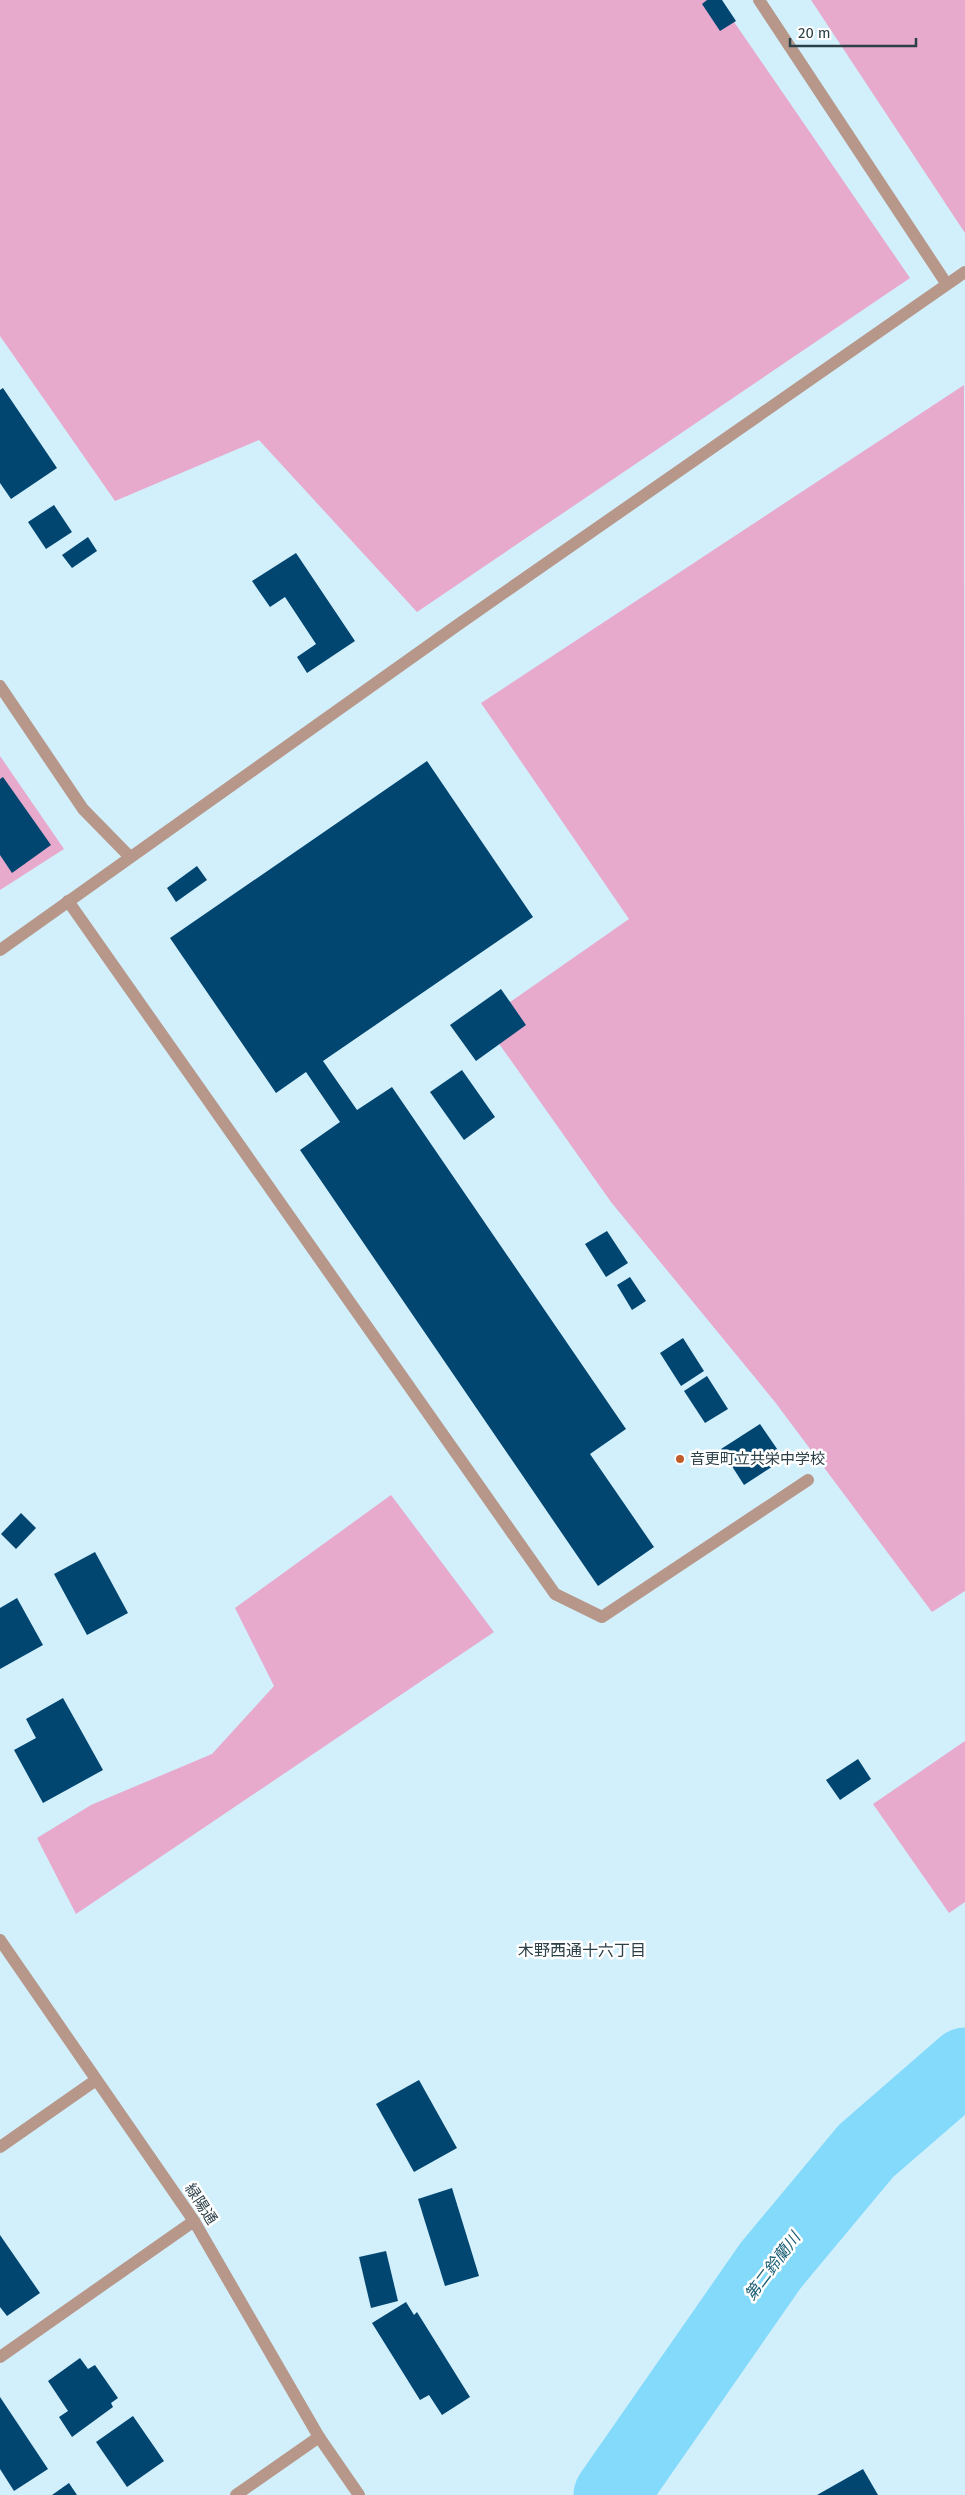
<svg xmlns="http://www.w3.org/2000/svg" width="965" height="2495" font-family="'Fira Sans','Noto Sans JP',sans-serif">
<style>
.green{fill:#e7a9cc}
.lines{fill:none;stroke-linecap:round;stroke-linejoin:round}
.river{stroke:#84dafa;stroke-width:75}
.building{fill:#004671}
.service{stroke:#b7978a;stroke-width:12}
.minor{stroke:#b7978a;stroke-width:12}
.tertiary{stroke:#b7978a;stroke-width:12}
.poi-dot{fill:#c15c2a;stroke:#fff;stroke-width:2}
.labels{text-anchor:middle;stroke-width:5;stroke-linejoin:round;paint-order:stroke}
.poi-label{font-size:15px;fill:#2c4048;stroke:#fff;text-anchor:start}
.street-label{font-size:15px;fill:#2c4048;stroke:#fff}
.neighbourhood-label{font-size:16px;fill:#2c4048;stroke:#fff}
.water-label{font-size:16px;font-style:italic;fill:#195e74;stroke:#fff}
</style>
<rect width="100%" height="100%" fill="#d2f0fc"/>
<g class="green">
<polygon points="0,0 719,0 910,278 417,612 259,440 115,501 0,336"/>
<polygon points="811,0 965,0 965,233"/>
<polygon points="964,385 965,1591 932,1612 775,1402 611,1202 483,1021 629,919 481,703"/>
<polygon points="0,756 64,849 0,890"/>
<polygon points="391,1495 494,1632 76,1914 37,1838 91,1805 212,1754 274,1686 235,1608"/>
<polygon points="965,1741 965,1902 949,1913 873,1804"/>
</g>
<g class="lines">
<polyline class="river" points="611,2495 771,2265 866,2151 965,2065"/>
</g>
<g class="building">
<polygon points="707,0 722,0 736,21 720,31 702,4"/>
<polygon points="3,388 57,468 11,499 0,483 0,390"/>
<polygon points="54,505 72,532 46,549 28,522"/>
<polygon points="88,537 97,551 72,568 62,555"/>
<polygon points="296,553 355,641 307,673 297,657 316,644 285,597 270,607 252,581"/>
<polygon points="427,761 533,917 323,1061 357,1110 392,1087 626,1429 590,1454 654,1547 598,1586 300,1150 340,1122 306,1072 276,1093 170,938"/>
<polygon points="3,777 51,845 12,873 0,855 0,779"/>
<polygon points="197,866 207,880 176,902 167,888"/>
<polygon points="501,989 526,1025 476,1061 450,1025"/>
<polygon points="462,1070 495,1117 464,1140 430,1092"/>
<polygon points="607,1231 628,1263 606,1277 585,1244"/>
<polygon points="630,1277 646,1301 632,1310 617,1285"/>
<polygon points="683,1338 704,1371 681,1386 660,1353"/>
<polygon points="707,1376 728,1409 705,1423 684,1391"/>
<polygon points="760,1424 784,1459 744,1485 721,1449"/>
<polygon points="21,1513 36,1528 16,1549 1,1534"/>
<polygon points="95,1552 128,1613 87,1635 54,1574"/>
<polygon points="17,1598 43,1645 0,1669 0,1608"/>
<polygon points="63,1698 103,1770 43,1803 14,1750 36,1738 26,1719"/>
<polygon points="858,1759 871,1779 840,1800 826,1780"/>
<polygon points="419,2080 457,2148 414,2172 376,2104"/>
<polygon points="452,2188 479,2276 445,2286 418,2199"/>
<polygon points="0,2235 40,2293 7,2316 0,2307"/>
<polygon points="386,2251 398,2301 371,2308 359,2257"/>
<polygon points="406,2302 414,2315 417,2312 470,2397 442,2415 429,2395 420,2400 372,2323"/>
<polygon points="80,2358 88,2369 95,2365 118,2398 111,2403 113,2407 72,2437 59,2417 68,2411 48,2381"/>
<polygon points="0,2397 48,2469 14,2491 0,2469"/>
<polygon points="133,2416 164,2461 127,2487 96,2442"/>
<polygon points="863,2469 878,2495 817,2495"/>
<polygon points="69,2483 77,2495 52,2495"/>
</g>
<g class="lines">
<polyline class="service" points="68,901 555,1594 602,1617 808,1480"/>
<g class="minor">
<polyline points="759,0 946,283"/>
<polyline points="0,686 83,809 130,857"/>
<polyline points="0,950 459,624 965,272"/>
<polyline points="0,2147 96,2080"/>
<polyline points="0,2357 194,2221"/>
<polyline points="236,2495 319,2437"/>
</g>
<polyline class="tertiary" points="0,1940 194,2221 319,2437 359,2495"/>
</g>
<circle class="poi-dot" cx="680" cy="1459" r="5"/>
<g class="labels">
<g class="poi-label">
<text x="690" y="1464">音更町立共栄中学校</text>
</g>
<g class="street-label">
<text transform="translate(201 2204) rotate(57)" y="5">緑陽通</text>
</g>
<g class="neighbourhood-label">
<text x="582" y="1956">木野西通十六丁目</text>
</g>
<g class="water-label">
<text transform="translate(772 2266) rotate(-53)" y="6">第二鈴蘭川</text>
</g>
</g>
<path d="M790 38v8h126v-8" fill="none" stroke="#2c4048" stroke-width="2.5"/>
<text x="798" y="38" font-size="15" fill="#2c4048" stroke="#ffffff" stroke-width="4" paint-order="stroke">20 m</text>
</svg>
